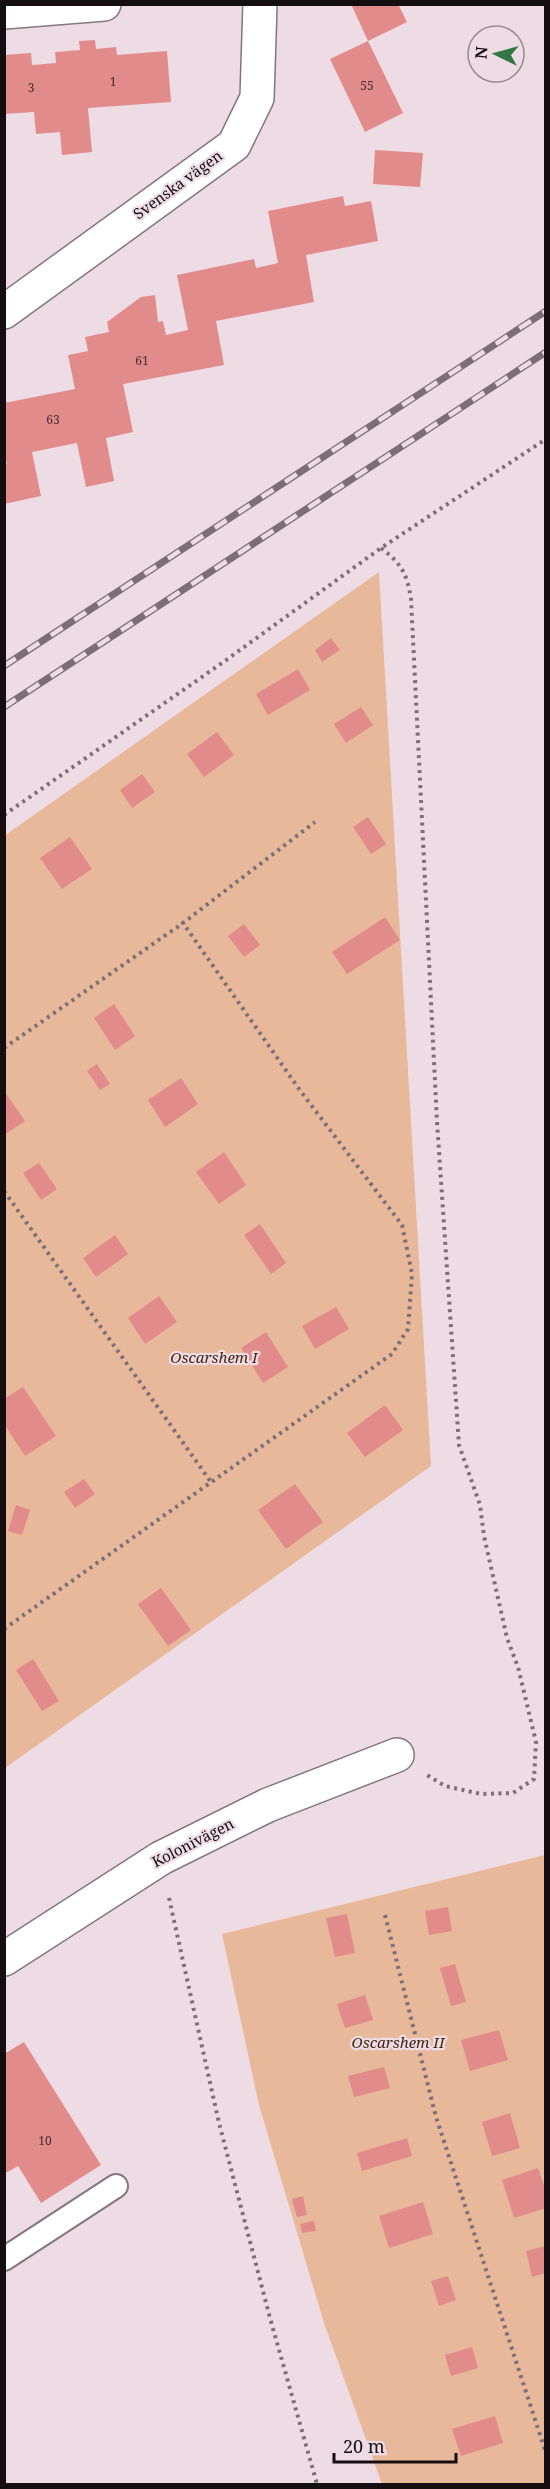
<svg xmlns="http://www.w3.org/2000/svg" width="550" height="2489" font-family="'Noto Serif',serif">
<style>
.green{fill:#e8b89a}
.building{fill:#e18c8b}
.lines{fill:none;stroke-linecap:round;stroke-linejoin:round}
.lane-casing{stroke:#85757d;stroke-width:26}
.street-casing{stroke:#85757d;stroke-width:36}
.path{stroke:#7c7076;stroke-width:4;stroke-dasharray:3 4.5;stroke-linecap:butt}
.lane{stroke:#fff;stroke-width:22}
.street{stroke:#fff;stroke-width:33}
.rail-casing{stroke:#7b6f75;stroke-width:7}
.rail{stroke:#eedce5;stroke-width:4.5;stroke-dasharray:14;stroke-linecap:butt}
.labels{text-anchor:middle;stroke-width:4.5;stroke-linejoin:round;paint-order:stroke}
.number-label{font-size:12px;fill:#472e30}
.street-label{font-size:15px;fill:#140e11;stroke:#eedce5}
.park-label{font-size:15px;font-style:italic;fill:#422512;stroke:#eedce5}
</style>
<rect width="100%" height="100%" fill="#eedce5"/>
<g class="green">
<polygon points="379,572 431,1466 5,1768 4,836"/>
<polygon points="545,1855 545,2484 382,2484 324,2323 259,2105 222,1934"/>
</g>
<g class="building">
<polygon points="351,4 398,4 407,22 368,41"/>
<polygon points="95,40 96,49 116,47 117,55 167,51 171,102 88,108 92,152 62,155 60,132 36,134 34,112 4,114 4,55 31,53 32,65 56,63 55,52 80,50 79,41"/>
<polygon points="368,41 403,113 365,132 330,59"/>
<polygon points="375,150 423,153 420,187 373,184"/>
<polygon points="343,196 345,206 371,201 378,241 306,255 314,302 216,321 224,365 123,384 133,432 106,438 114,481 86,487 77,443 32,452 41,496 4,504 4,465 7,464 4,452 4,403 75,389 68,355 88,351 85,337 109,332 107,322 141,297 155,295 158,322 163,321 166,335 188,330 177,275 254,259 256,268 278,263 268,211"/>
<polygon points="331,638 340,650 322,662 315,650"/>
<polygon points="298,669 310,690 268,715 256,694"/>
<polygon points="361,707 373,725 346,743 334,724"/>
<polygon points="217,732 234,755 204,777 187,754"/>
<polygon points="142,774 155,792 132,808 120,790"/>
<polygon points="368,817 386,844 371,854 353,827"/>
<polygon points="70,837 92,869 62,889 40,858"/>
<polygon points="385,917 400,940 347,974 332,952"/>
<polygon points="244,924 260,945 244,957 228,936"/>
<polygon points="114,1004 135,1036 115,1050 94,1018"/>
<polygon points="97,1064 110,1084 100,1090 87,1071"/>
<polygon points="181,1078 198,1104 165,1127 148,1100"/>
<polygon points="4,1091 25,1121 4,1135"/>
<polygon points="224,1152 246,1185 219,1204 196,1172"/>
<polygon points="39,1163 57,1189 41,1200 23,1173"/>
<polygon points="260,1224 286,1263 271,1274 244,1235"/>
<polygon points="115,1235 128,1254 96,1277 83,1258"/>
<polygon points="159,1296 177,1322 145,1344 128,1318"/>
<polygon points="336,1307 349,1329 315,1349 302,1326"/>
<polygon points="266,1332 288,1367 263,1383 241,1348"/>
<polygon points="23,1387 56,1436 25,1456 4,1424 4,1399"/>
<polygon points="385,1405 403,1430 365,1457 347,1433"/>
<polygon points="84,1479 95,1494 75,1508 64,1492"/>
<polygon points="295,1484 323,1522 286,1549 258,1510"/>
<polygon points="16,1505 30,1510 22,1535 8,1531"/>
<polygon points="161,1588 191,1630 168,1646 138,1604"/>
<polygon points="33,1659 59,1701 42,1711 16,1670"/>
<polygon points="448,1907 452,1931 429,1935 425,1911"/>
<polygon points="347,1914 355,1953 335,1957 326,1918"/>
<polygon points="455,1964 466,2002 451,2006 440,1968"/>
<polygon points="365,1995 373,2020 345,2028 337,2004"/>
<polygon points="499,2030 508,2060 470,2071 461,2040"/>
<polygon points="24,2042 101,2165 41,2203 18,2166 4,2174 4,2054"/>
<polygon points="384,2067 390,2088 354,2097 348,2076"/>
<polygon points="510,2113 520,2148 492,2156 482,2122"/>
<polygon points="407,2138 412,2156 362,2171 357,2153"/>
<polygon points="538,2168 546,2191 546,2208 514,2218 502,2180"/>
<polygon points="303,2196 307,2215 297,2217 292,2199"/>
<polygon points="423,2202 433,2234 389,2248 379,2216"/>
<polygon points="314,2221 316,2231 302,2233 300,2224"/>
<polygon points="546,2246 546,2273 532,2277 526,2251"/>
<polygon points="448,2276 456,2300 439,2306 431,2281"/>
<polygon points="472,2347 478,2368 451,2376 445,2355"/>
<polygon points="495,2416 503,2443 461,2456 452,2429"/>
</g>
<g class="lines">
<defs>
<polyline id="lane" points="4,2259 116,2186"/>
<g id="street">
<polyline points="4,12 104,4"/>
<polyline points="4,312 234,145 257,98 260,4"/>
<polyline points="4,1959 161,1858 268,1805 397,1755"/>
</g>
</defs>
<use href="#lane" class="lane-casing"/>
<use href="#street" class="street-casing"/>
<g class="path">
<path d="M381,548C402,564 407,574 411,599L437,1122L459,1445L480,1505L484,1536L507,1638L518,1667L536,1742L534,1779L513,1793L481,1794L445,1786L427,1775"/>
<polyline points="4,815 222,663 381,548 546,439"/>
<polyline points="4,1048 183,923"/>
<polyline points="4,1191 211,1482"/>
<polyline points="4,1629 392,1354 408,1329 412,1274 402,1225 299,1089 183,923 315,822"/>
<polyline points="169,1898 219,2123 270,2318 317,2484"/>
<polyline points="385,1915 436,2117 546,2453"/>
</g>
<use href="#lane" class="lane"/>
<use href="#street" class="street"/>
<defs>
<g id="rail">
<polyline points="4,666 546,311"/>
<polyline points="4,707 546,352"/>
</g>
</defs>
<use href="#rail" class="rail-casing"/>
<use href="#rail" class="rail"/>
</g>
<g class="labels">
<g class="number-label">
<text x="113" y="86">1</text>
<text x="367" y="90">55</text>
<text x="31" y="92">3</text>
<text x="142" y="365">61</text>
<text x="53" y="424">63</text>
<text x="45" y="2145">10</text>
</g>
<g class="street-label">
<text transform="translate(178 185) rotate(-36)" y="5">Svenska vägen</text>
<text transform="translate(193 1843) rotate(-27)" y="5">Kolonivägen</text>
</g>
<g class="park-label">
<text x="214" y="1363">Oscarshem I</text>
<text x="398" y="2048">Oscarshem II</text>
</g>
</g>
<rect width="550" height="2489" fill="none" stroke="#140e11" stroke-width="12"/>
<g transform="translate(496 54) rotate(275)"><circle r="28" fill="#eedce5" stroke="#978a90" stroke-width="1.5"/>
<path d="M0-4.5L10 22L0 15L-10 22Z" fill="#317844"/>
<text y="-9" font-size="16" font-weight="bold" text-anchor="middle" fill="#140e11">N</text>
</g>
<path d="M334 2453v9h122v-9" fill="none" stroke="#140e11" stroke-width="3"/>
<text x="343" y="2453" font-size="18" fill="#140e11" stroke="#eedce5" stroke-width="4.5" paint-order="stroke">20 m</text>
</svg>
